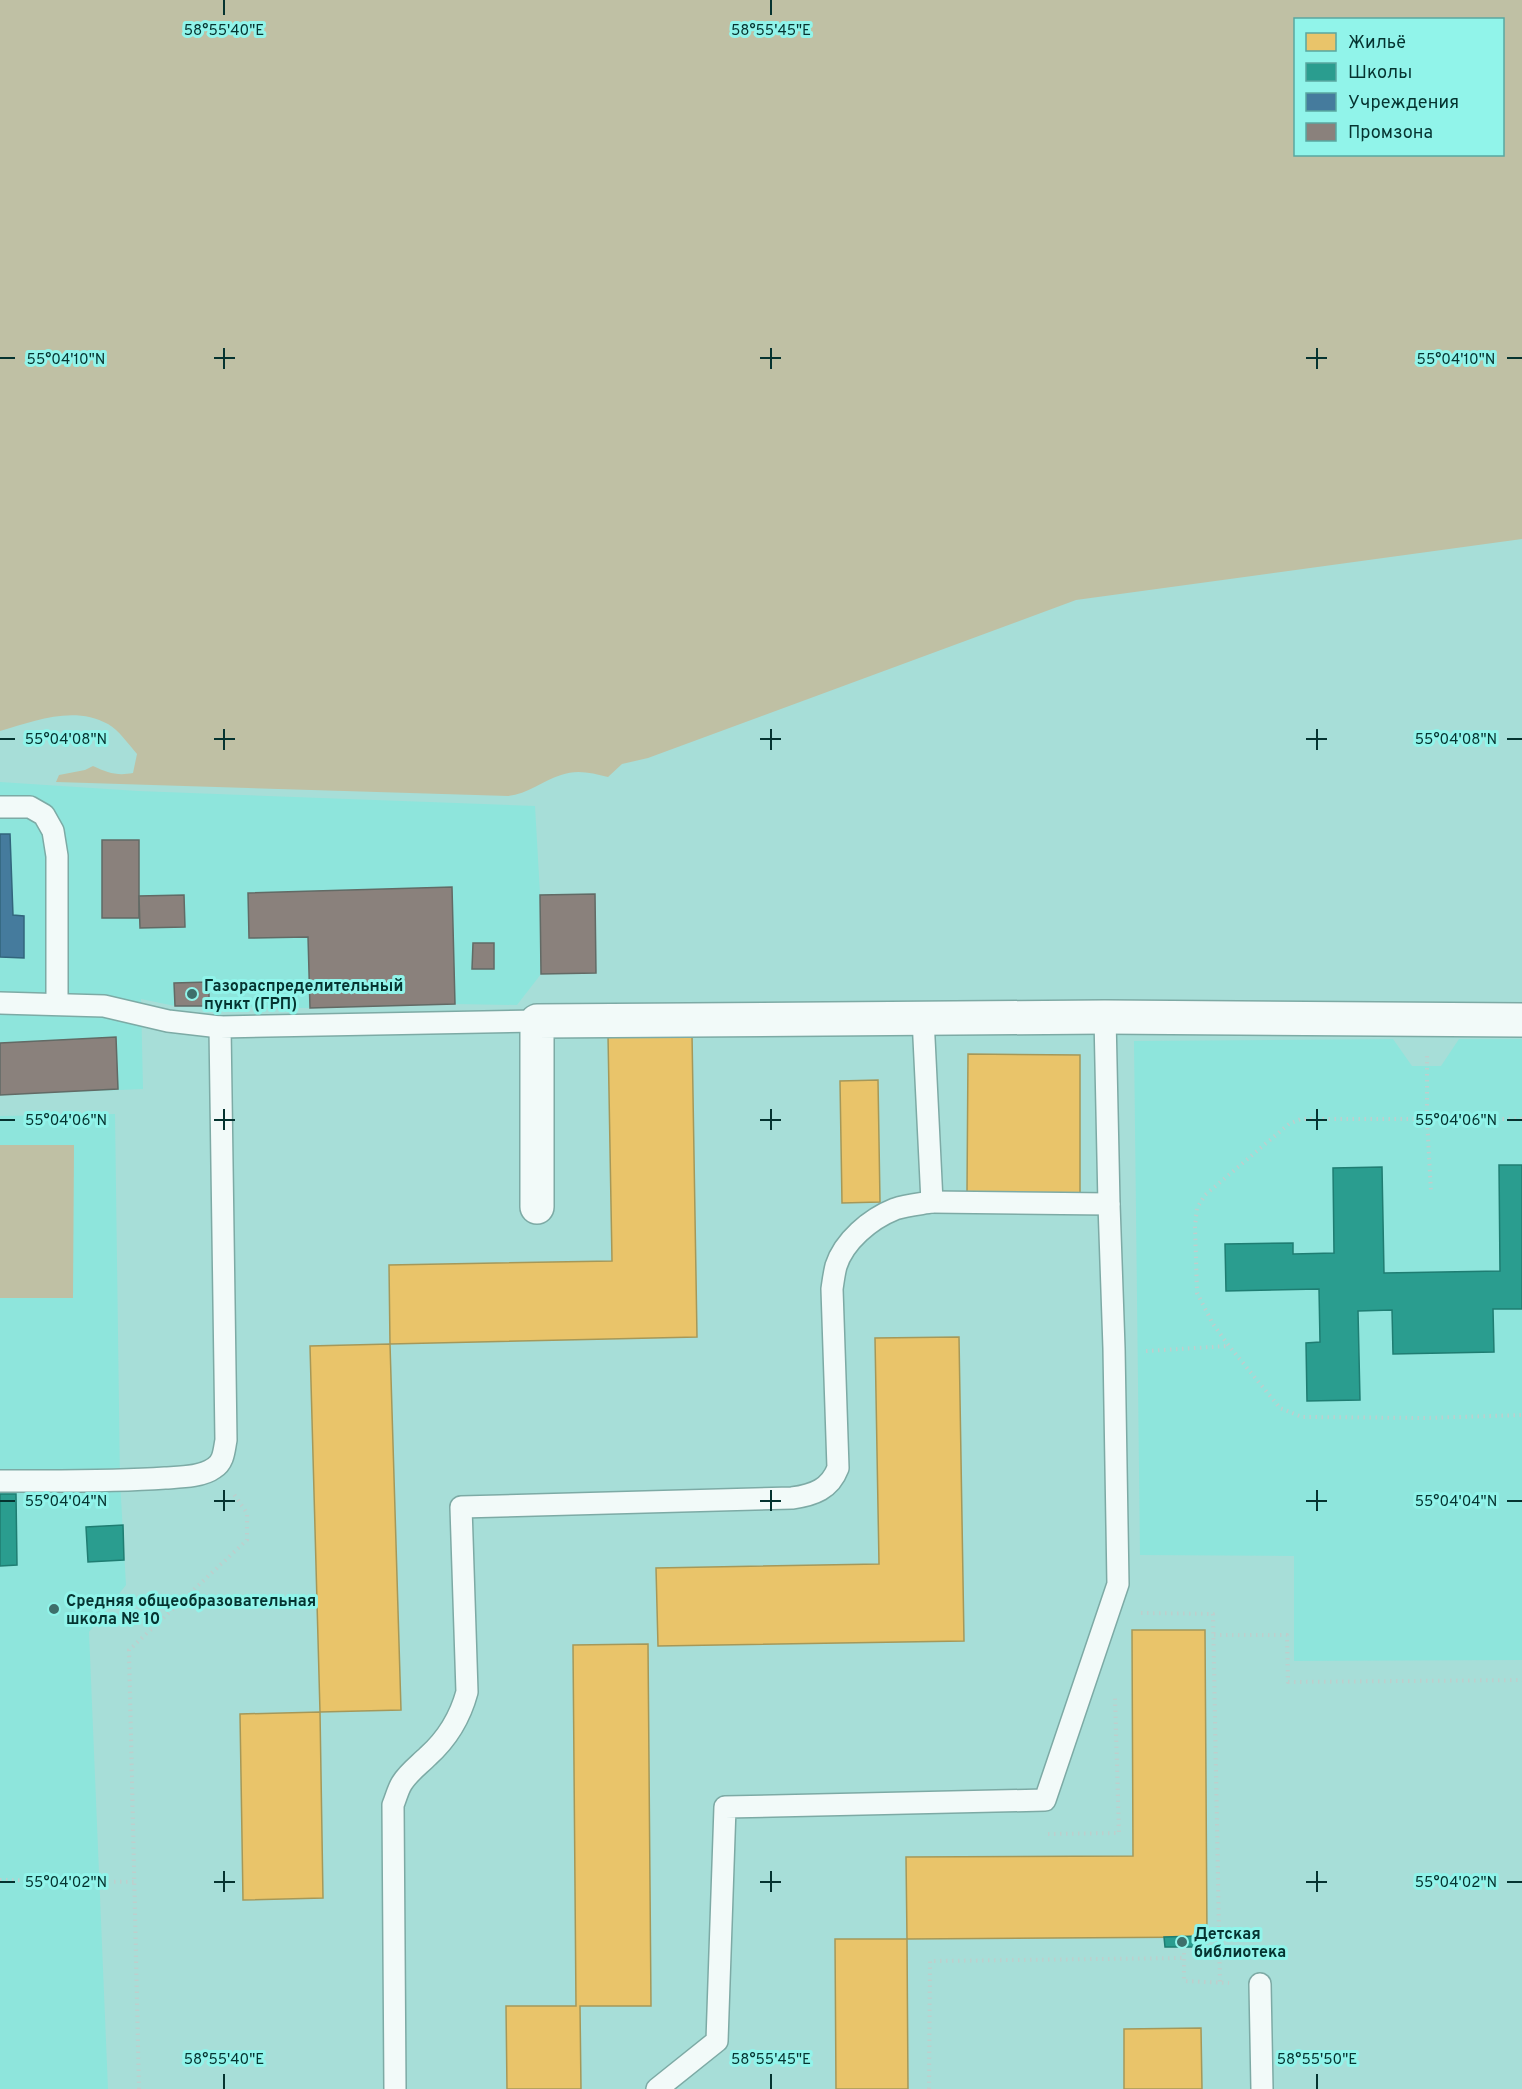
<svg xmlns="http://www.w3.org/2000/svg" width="1522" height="2089" font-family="Overpass,sans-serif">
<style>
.built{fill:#8ee5dc}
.green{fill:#bfc0a4;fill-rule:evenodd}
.homes{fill:#e9c46a;stroke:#a59859;stroke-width:1.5}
.schools{fill:#2a9d8f;stroke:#1f7d72;stroke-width:1.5}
.public{fill:#457b9d;stroke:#32657c;stroke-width:1.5}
.industry{fill:#8a817c;stroke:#626a65;stroke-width:1.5}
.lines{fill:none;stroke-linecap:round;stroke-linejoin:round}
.lane-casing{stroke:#7daaa5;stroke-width:24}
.street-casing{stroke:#7daaa5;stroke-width:36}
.path{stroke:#bdcfcd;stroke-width:4;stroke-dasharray:1.5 4.5;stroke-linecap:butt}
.lane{stroke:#f2faf9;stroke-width:21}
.street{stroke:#f2faf9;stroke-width:33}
.ticks{fill:none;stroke:#053330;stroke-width:2}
.poi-dot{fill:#3e6f6b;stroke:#91f4ea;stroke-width:2}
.labels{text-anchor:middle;stroke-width:6;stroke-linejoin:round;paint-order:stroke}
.poi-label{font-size:16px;font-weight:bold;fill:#053330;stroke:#91f4ea;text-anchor:start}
.ticks-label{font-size:15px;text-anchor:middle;fill:#053330;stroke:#91f4ea;stroke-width:6;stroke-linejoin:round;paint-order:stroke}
</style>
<rect width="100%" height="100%" fill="#a7ded8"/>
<g class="built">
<polygon points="0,782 138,791 535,806 540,894 595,894 596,973 541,974 517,1005 455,1004 310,1008 175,1006 141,999 143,1089 0,1095"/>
<polygon points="1393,1039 1412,1066 1441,1066 1459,1039 1522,1039 1522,1660 1294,1661 1294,1556 1140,1555 1134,1041"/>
<polygon points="115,1114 120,1481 126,1585 89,1632 108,2089 0,2089 0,1116"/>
</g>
<g class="green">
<path d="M0,0H1522V539L1076,600L648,758L622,764L608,777C592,773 577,769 561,775C542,781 528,794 508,796L56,782L59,775L85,770L93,766C108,773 117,776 133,773L137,754C129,745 119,730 108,724C74,705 34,721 0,731ZM1296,20H1502V154H1296Z"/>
<polygon points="0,1145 74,1145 73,1298 0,1298"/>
</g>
<g class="homes">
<polygon points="692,1034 697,1337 390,1344 389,1265 612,1261 608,1035"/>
<polygon points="968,1054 1080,1055 1080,1193 967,1193"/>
<polygon points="878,1080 880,1202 842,1203 840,1081"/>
<polygon points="959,1337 964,1641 658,1646 656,1568 879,1564 875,1338"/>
<polygon points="390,1344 401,1710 320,1712 310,1346"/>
<polygon points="1132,1630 1205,1630 1207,1937 907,1939 906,1857 1133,1856"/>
<polygon points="648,1644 651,2006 580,2006 581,2089 507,2089 506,2006 576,2006 573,1645"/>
<polygon points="320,1712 323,1898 243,1900 240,1714"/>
<polygon points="835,1939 907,1939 908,2089 836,2089"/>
<polygon points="1201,2028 1202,2089 1124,2089 1124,2029"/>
</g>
<g class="schools">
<polygon points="1499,1165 1522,1165 1522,1309 1493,1309 1494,1352 1393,1354 1392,1310 1358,1311 1360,1400 1307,1401 1306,1343 1320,1342 1319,1289 1226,1291 1225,1244 1293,1243 1293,1254 1334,1253 1333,1168 1382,1167 1384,1273 1500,1271"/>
<polygon points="0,1494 16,1494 17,1565 0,1566"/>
<polygon points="123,1525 124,1560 88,1562 86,1527"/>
<polygon points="1199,1936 1199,1947 1165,1947 1164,1937"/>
</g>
<polygon class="public" points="0,834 10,834 13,915 24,916 24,958 0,957"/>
<g class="industry">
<rect x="102" y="840" width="37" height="78"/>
<polygon points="452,887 455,1004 310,1008 308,937 249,938 248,893"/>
<polygon points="595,894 596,973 541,974 540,895"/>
<polygon points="184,895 185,927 140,928 139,896"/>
<polygon points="473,943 494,943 494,969 472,969"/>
<polygon points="209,982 209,1006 175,1006 174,983"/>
<polygon points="116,1037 118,1089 0,1095 0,1043"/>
</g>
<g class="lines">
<defs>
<g id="lane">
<polyline points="0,807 30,807 44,815 53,831 57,856 57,1004"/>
<polyline points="0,1003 104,1006 168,1021 220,1027"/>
<polyline points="932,1202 1109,1204"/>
<path d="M0,1481C55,1481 110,1482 165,1478C180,1477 202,1477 214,1468C224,1462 224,1450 226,1440L220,1027L537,1021"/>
<polyline points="1260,1984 1262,2089"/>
<path d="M395,2089L393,1805C396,1798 398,1789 402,1783C409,1772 419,1765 428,1756C448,1738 460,1718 467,1692L461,1507L792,1498C814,1495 830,1489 838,1468L832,1289C833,1282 834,1274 836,1266C844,1241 870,1219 895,1209C906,1205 920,1204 932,1202L923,1018"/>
<polyline points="657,2089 717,2041 725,1807 1045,1800 1118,1584 1114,1348 1109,1204 1105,1017"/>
</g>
<polyline id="street" points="537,1207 537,1021 1105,1017 1522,1020"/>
</defs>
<use href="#lane" class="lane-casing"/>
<use href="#street" class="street-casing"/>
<g class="path">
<polyline points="1427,1056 1427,1119 1431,1192"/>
<polyline points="1522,1119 1301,1119 1289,1124 1205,1195 1197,1208 1195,1226 1197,1293 1213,1324 1229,1346 1280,1408 1302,1417 1426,1418 1522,1415"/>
<polyline points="1146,1351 1228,1346"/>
<polyline points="1141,1613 1213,1614 1220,1982"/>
<polyline points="1214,1635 1287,1635 1288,1682 1522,1680"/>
<polyline points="1048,1834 1119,1833 1115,1698"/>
<polyline points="0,1880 135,1882"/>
<polyline points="1184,1947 1184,1981 1229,1983"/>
<polyline points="139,2089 129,1650 247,1540 247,1513 233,1493"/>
<polyline points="929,2089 930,1961 1184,1958"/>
</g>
<use href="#lane" class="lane"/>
<use href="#street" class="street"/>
</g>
<path class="ticks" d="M224,0V15M771,0V15M224,348V369M771,348V369M1317,348V369M0,358H15M214,358H235M760,358H781M1306,358H1327M1507,358H1522M224,729V750M771,729V750M1317,729V750M0,739H15M214,739H235M760,739H781M1306,739H1327M1507,739H1522M224,1109V1130M771,1109V1130M1317,1109V1130M0,1120H15M214,1120H235M760,1120H781M1306,1120H1327M1507,1120H1522M224,1490V1511M771,1490V1511M1317,1490V1511M0,1501H15M214,1501H235M760,1501H781M1306,1501H1327M1507,1501H1522M224,1871V1892M771,1871V1892M1317,1871V1892M0,1882H15M214,1882H235M760,1882H781M1306,1882H1327M1507,1882H1522M224,2074V2089M771,2074V2089M1317,2074V2089"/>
<g class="poi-dot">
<circle cx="192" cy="994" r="6"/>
<circle cx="54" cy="1609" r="6"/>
<circle cx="1182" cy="1942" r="6"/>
</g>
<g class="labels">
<g class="poi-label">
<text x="204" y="991">Газораспределительный<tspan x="204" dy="18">пункт (ГРП)</tspan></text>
<text x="66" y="1606">Средняя общеобразовательная<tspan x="66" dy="18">школа № 10</tspan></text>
<text x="1194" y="1939">Детская<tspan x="1194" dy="18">библиотека</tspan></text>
</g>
</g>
<g class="ticks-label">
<text x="224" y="35">58°55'40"E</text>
<text x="771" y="35">58°55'45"E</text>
<text x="66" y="364">55°04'10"N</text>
<text x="1456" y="364">55°04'10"N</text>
<text x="66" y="744">55°04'08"N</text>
<text x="1456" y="744">55°04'08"N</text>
<text x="66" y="1125">55°04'06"N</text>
<text x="1456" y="1125">55°04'06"N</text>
<text x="66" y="1506">55°04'04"N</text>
<text x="1456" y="1506">55°04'04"N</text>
<text x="66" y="1887">55°04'02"N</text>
<text x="1456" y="1887">55°04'02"N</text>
<text x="224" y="2064">58°55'40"E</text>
<text x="771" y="2064">58°55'45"E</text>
<text x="1317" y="2064">58°55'50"E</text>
</g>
<rect x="1294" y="18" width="210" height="138" fill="#91f4ea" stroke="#59a7a0" stroke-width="1.5"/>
<rect x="1306" y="33" width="30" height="18" fill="#e9c46a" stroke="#59a7a0" stroke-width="1.5"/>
<text x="1348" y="48" font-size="18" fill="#053330">Жильё</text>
<rect x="1306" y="63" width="30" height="18" fill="#2a9d8f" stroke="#59a7a0" stroke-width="1.5"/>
<text x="1348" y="78" font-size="18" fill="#053330">Школы</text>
<rect x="1306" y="93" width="30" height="18" fill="#457b9d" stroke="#59a7a0" stroke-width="1.5"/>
<text x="1348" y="108" font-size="18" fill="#053330">Учреждения</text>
<rect x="1306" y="123" width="30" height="18" fill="#8a817c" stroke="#59a7a0" stroke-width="1.5"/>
<text x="1348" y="138" font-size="18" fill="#053330">Промзона</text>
</svg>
